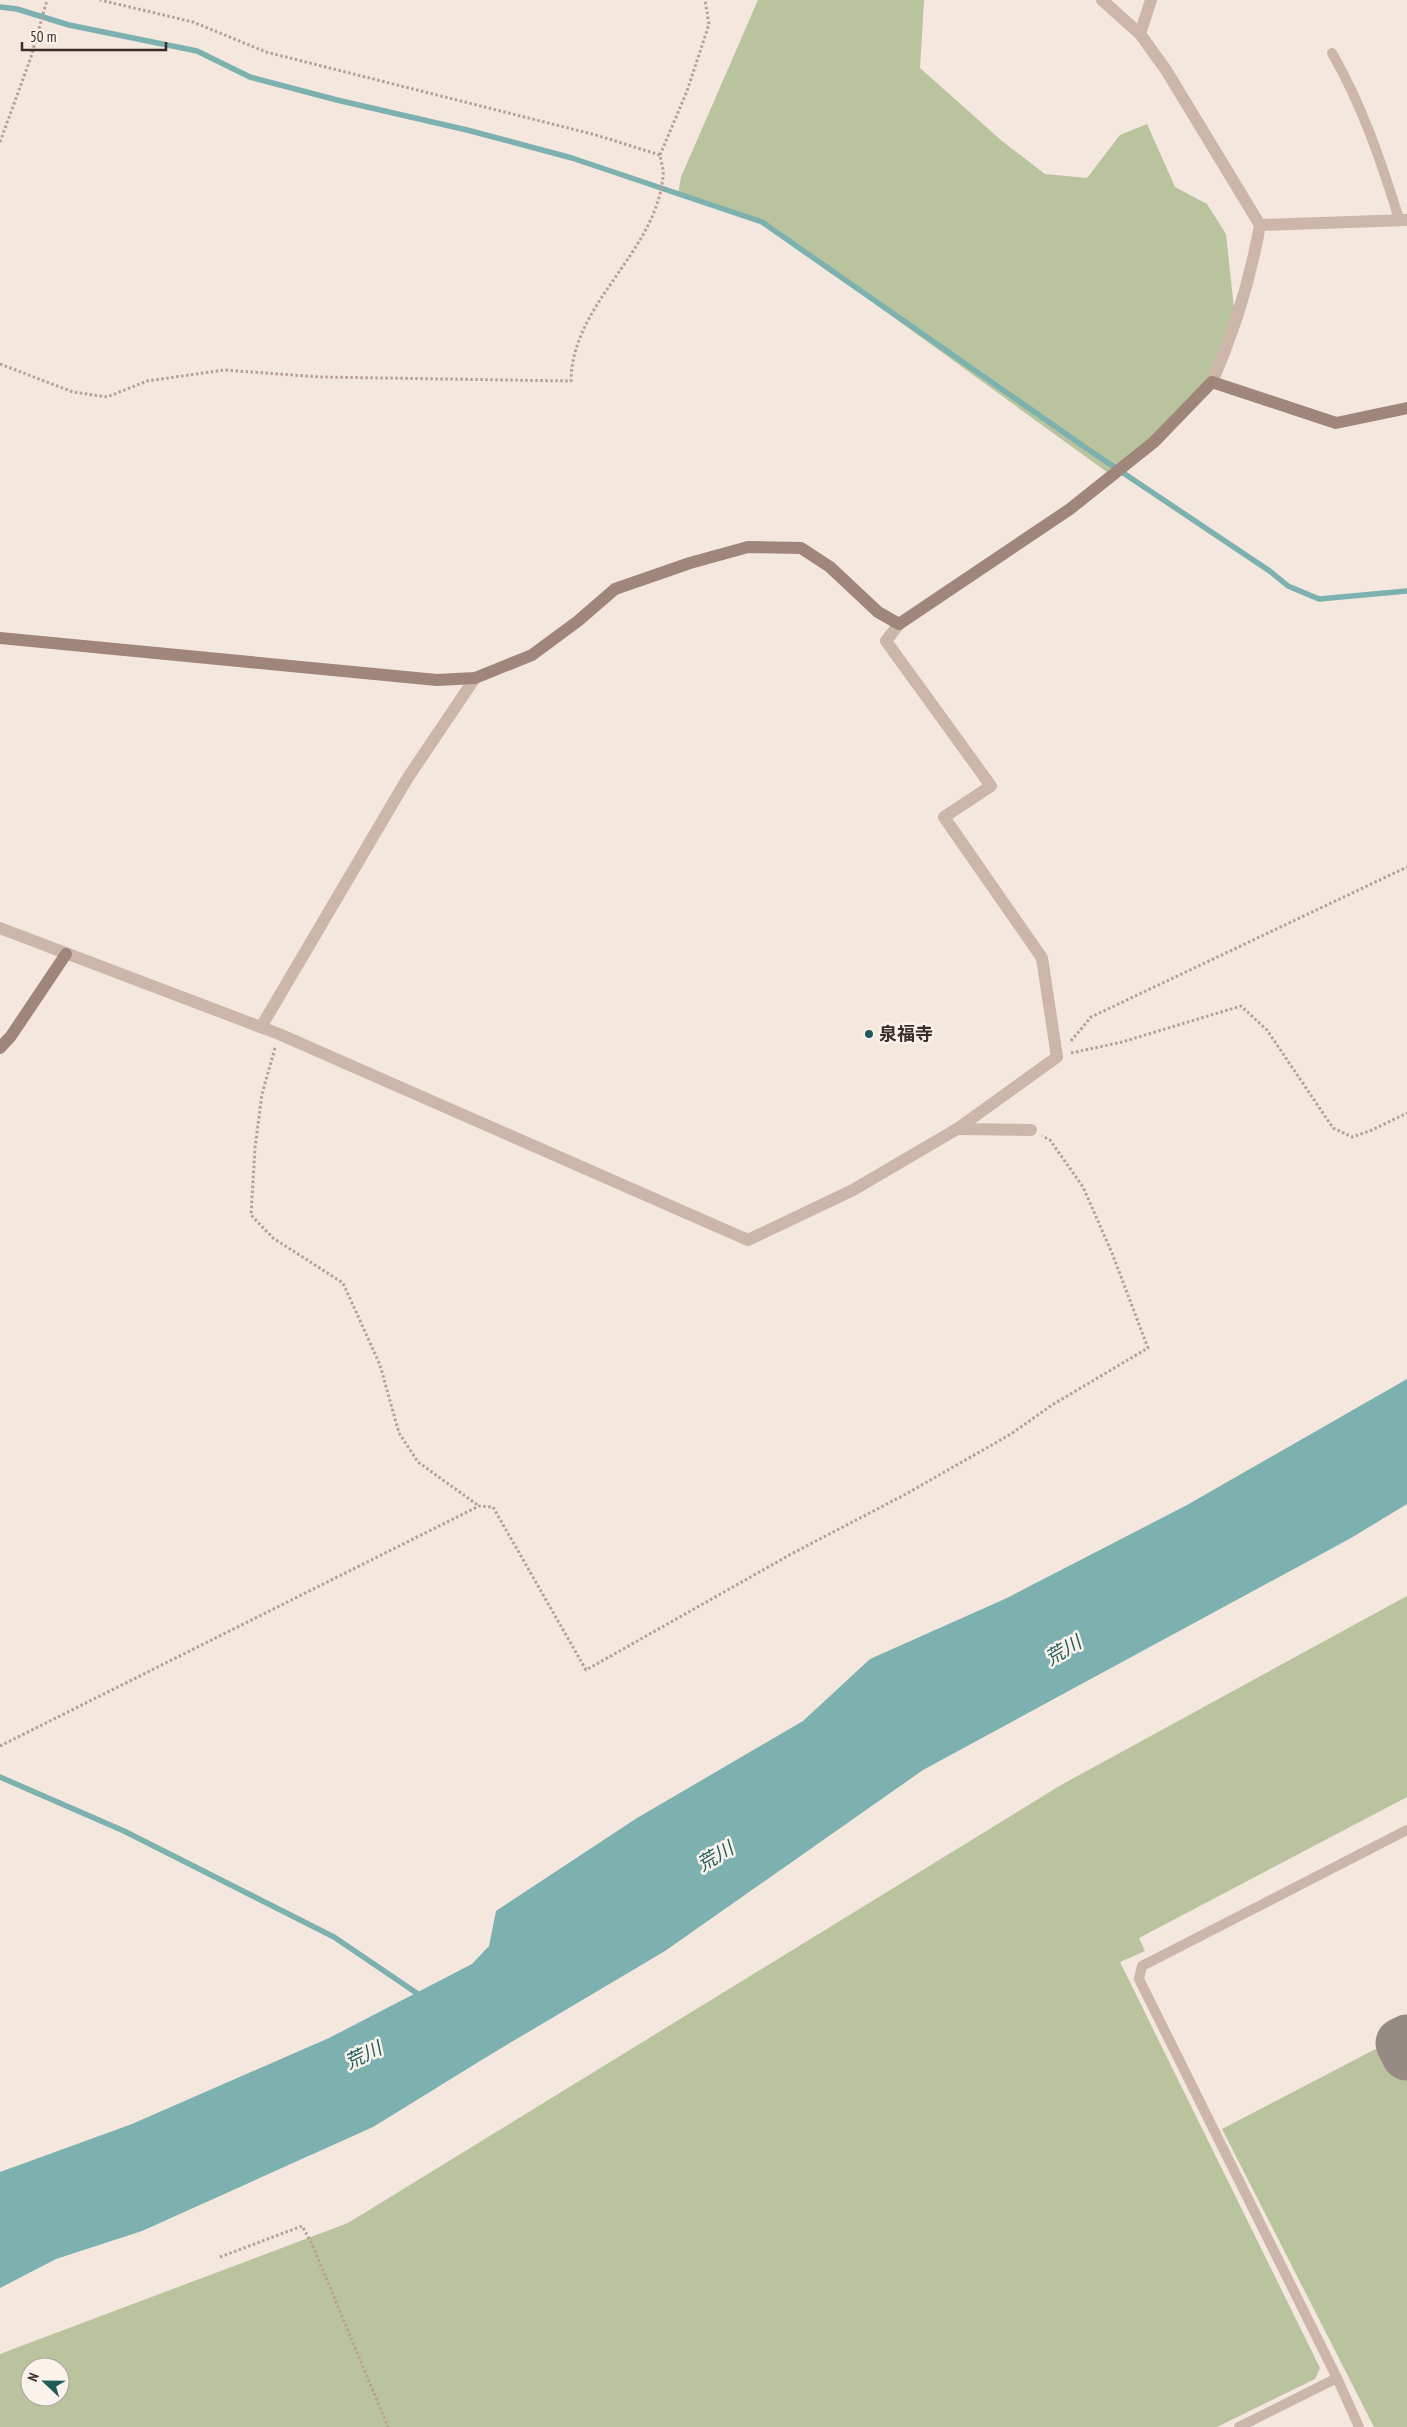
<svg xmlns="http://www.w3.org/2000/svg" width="1407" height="2427" font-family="'PT Sans Narrow','Noto Sans JP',sans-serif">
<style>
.green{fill:#b9c39d;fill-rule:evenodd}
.water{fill:#7cb1af}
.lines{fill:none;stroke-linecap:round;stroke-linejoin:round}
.stream{stroke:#7cb1af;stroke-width:5.5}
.taxiway{stroke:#968a84;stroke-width:51}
.path{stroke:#b8a093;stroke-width:3;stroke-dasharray:2.5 2.5;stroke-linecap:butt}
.lane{stroke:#ccb6a9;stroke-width:10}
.street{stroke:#ccb6a9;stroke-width:12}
.secondary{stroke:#a0857b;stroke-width:12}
.poi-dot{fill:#1e5c5b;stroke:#faf2eb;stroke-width:2}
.labels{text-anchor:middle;stroke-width:5;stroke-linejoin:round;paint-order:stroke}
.poi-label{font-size:18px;font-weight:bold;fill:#392d29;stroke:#faf2eb;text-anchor:start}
.water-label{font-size:19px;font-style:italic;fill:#1e5c5b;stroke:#faf2eb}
</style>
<rect width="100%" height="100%" fill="#f3e7de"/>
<g class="green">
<polygon points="758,0 924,0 920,68 1002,141 1045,174 1087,178 1120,135 1147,124 1175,187 1207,204 1226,234 1236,327 1212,382 1111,475 762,222 678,194 681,177"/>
<path d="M1407,1596V1797L1139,1938L1145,1951L1120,1962L1320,2368L1315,2379L1217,2427H0V2354L348,2223L1061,1785ZM30,2367H60V2397H30Z"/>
<polygon points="1389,2042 1407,2079 1407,2427 1374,2427 1222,2129"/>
</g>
<polygon class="water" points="1407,1379 1407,1504 1351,1538 923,1770 665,1951 493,2053 373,2127 142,2231 56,2259 0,2288 0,2172 132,2124 329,2038 472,1964 489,1946 496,1911 637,1818 803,1721 870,1659 1007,1598 1187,1505"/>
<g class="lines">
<g class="stream">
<polyline points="0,7 17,9 69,25 197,51 250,77 337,100 467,130 572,158 762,222 1089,450 1271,572 1288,586 1319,599 1407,591"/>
<polyline points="0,1777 124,1831 334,1937 421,1996"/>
</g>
<polyline class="taxiway" points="1407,2040 1401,2043 1407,2055"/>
<g class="path">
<polyline points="0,142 31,57 47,0"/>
<polyline points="660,155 687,91 709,24 705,0"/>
<path d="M0,364L73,392L107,397L147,381L224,370L320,377L571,381C572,303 655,254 663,177C664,170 661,162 660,155L596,135L266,52L193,22L100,0"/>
<polyline points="1071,1041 1091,1017 1407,867"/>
<polyline points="275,1048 262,1094 255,1148 251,1215 273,1238 343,1283 380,1365 399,1433 418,1462 479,1506"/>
<polyline points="1071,1053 1122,1042 1241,1006 1267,1030 1333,1128 1352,1137 1372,1130 1407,1113"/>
<polyline points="0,1746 479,1506 493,1507 586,1670 793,1553 906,1494 1011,1434 1052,1405 1148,1348 1112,1253 1083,1187 1050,1140 1042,1136"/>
<polyline points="220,2257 302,2226 312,2244 388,2427"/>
</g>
<g class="lane">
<path d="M1332,53C1362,105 1381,161 1399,219"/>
<polyline points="1239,2427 1337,2378"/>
<polyline points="1359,2427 1337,2378 1139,1979 1142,1966 1407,1830"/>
</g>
<g class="street">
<path d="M1102,0L1140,34L1166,70L1260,225C1250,281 1235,330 1212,382"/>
<polyline points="1140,34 1151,0"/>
<polyline points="1260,225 1407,220"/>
<polyline points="0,928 279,1034 748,1240 853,1190 957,1129 1057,1057 1042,958 944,817 991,786 886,641 899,624"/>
<polyline points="261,1027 407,779 475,678"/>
<polyline points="957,1129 1031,1130"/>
</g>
<g class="secondary">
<polyline points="0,638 437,680 475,678 532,655 578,621 615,589 690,563 748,547 801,548 830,567 878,612 899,624 1070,509 1154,442 1212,382 1336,423 1407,408"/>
<polyline points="0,1048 11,1036 66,954"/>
</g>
</g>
<circle class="poi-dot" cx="869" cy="1034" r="5"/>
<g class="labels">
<g class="poi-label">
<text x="879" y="1040">泉福寺</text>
</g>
<g class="water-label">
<text transform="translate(1063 1650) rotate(-31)" y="7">荒川</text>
<text transform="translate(715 1856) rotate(-31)" y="7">荒川</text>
<text transform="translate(363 2055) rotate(-26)" y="7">荒川</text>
</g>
</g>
<g transform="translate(45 2382) rotate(292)"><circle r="24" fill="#faf2eb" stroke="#ada39d"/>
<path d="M0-4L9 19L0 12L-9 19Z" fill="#1e5c5b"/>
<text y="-8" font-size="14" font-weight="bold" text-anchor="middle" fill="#392d29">N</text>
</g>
<path d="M22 42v8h144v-8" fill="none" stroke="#392d29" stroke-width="2.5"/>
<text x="30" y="42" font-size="15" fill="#392d29" stroke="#faf2eb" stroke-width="4" paint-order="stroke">50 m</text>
</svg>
